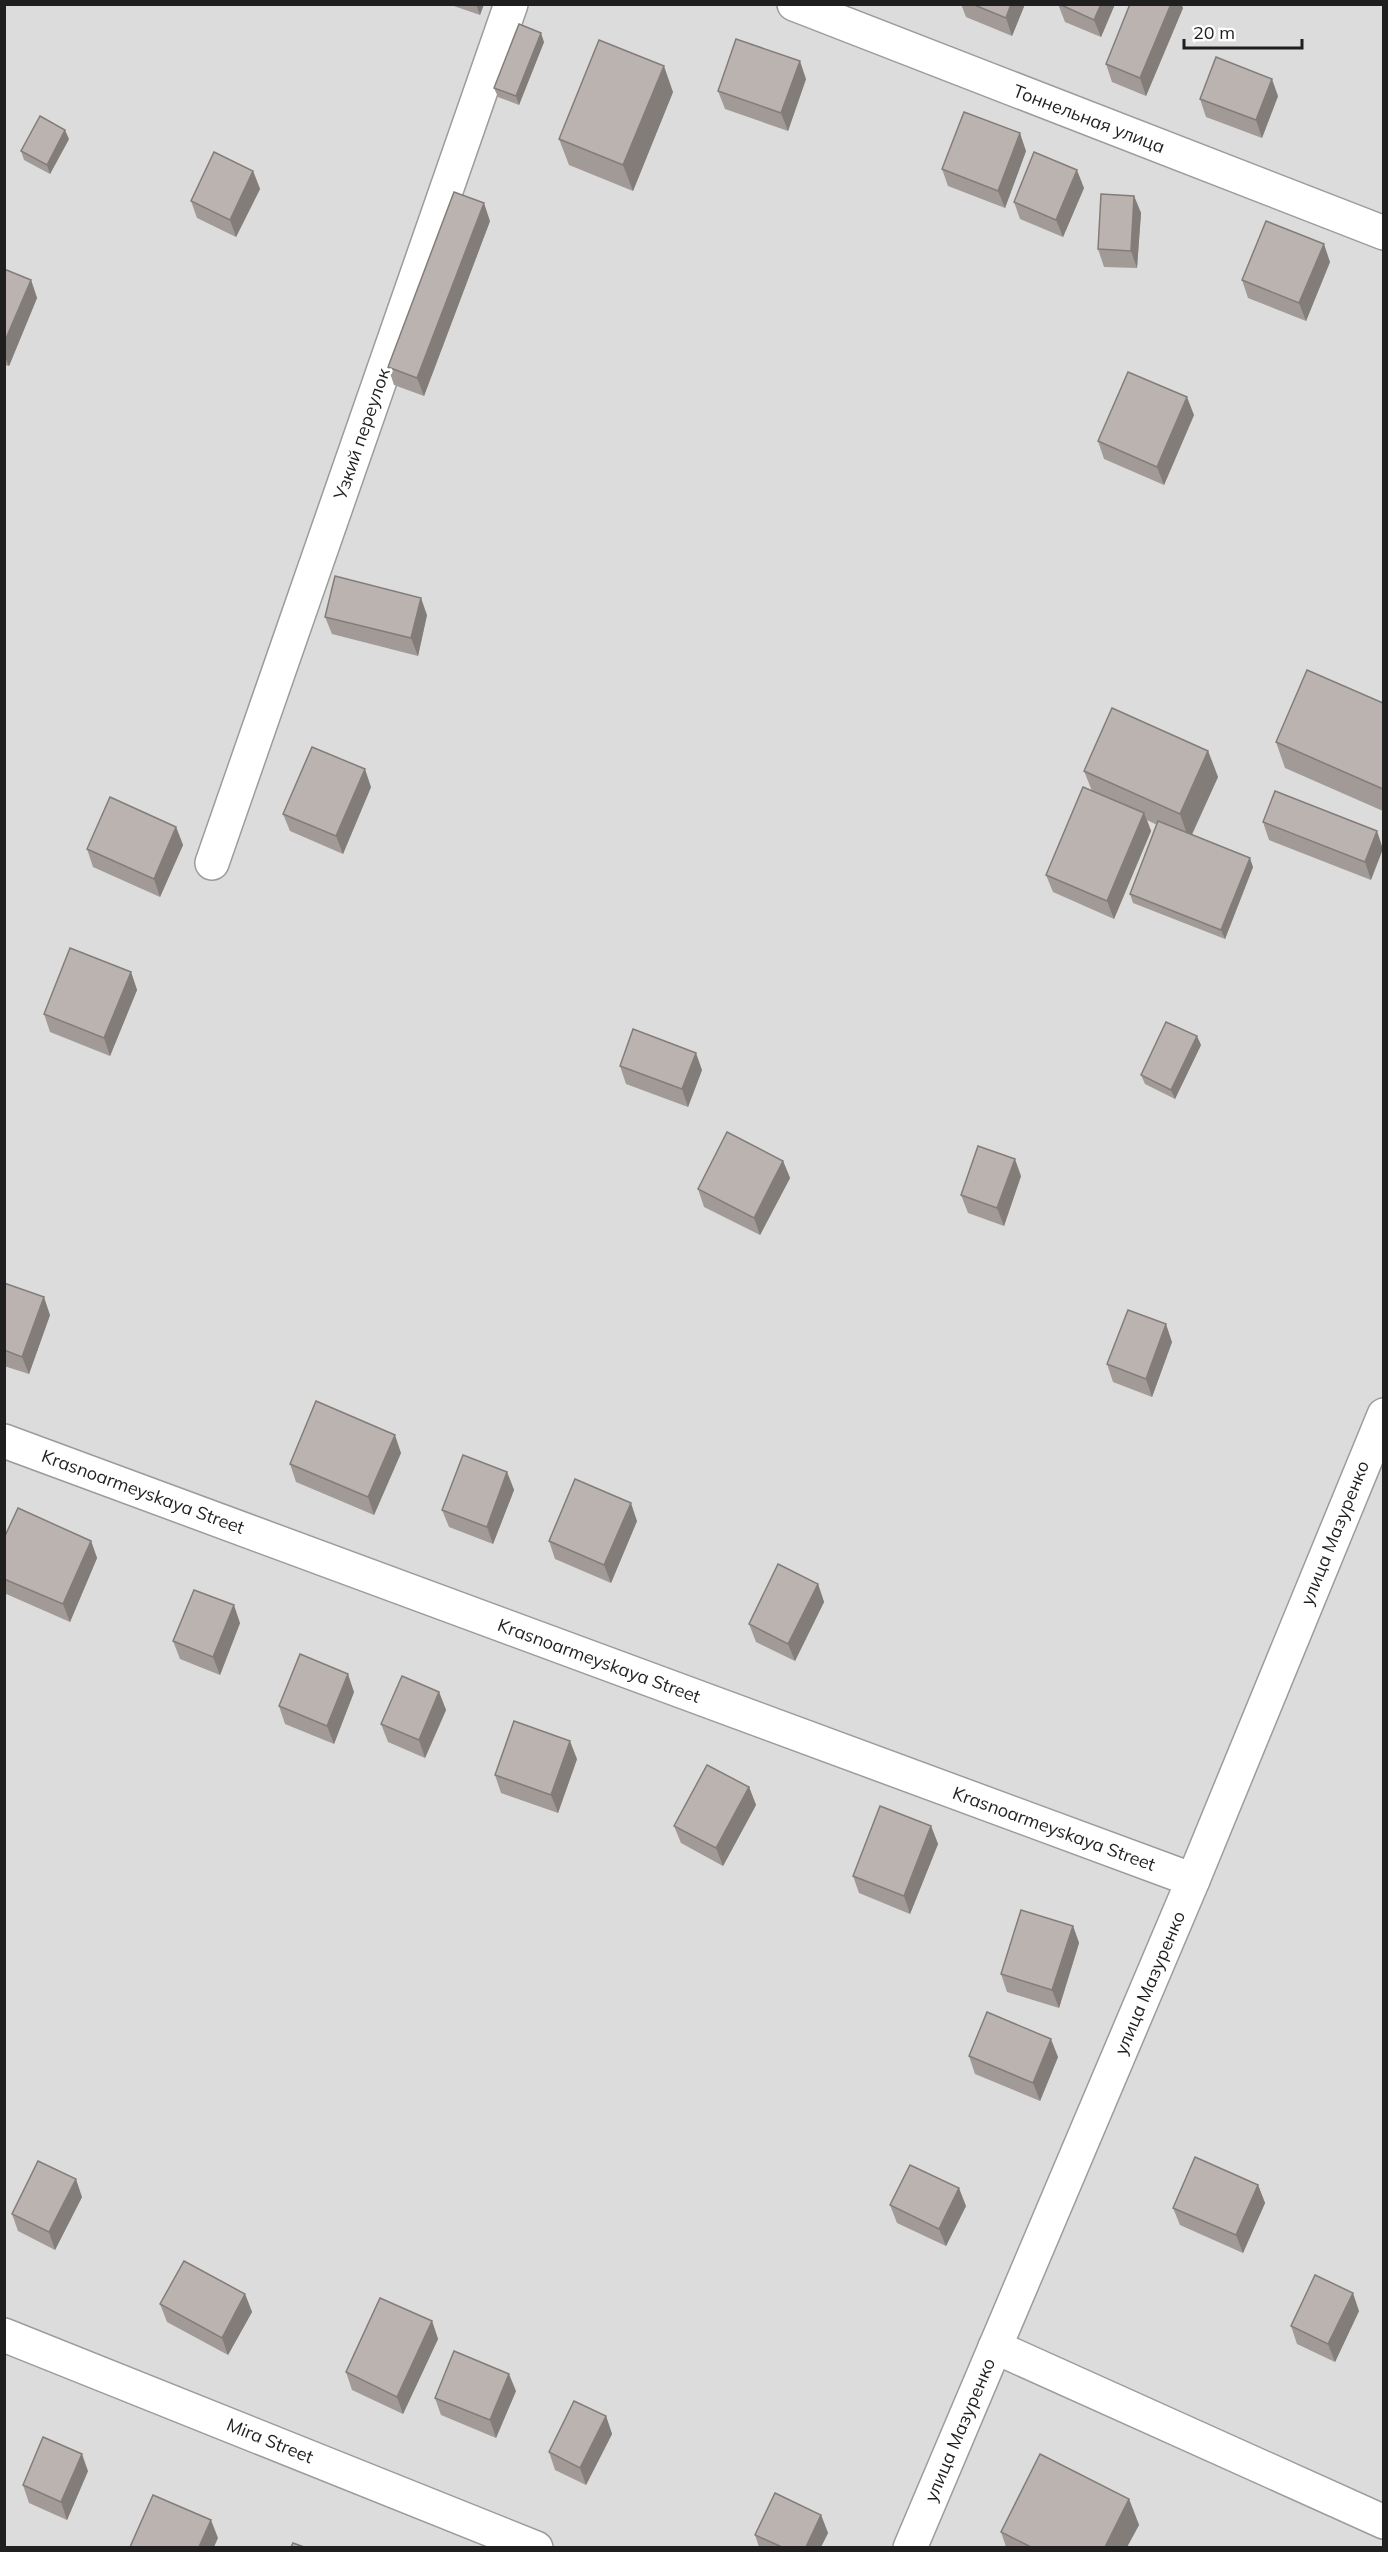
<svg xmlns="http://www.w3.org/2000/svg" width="1388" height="2552" font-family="Mulish,sans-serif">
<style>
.residential{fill:#dddcdc}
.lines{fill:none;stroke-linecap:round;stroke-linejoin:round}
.minor-casing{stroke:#9c9c9c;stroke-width:36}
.minor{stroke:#fff;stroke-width:33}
.wall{fill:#a19a96}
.shaded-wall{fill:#837d7a}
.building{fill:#bbb3af;stroke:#837d7a;stroke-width:1.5}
.labels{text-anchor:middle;stroke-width:5;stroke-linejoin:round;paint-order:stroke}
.street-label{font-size:18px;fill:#1f1f1f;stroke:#fff}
</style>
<rect width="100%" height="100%" fill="#eeeae6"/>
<rect class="residential" x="5" y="5" width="1378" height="2542"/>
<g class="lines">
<defs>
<g id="minor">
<polyline points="794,4 1384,233"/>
<polyline points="212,863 511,4"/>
<polyline points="4,1441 1193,1880"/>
<polyline points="4,2335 536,2548"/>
<polyline points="995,2347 1384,2522"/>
<polyline points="910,2548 1193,1880 1384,1415"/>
</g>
</defs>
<use href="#minor" class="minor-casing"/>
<use href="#minor" class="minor"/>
</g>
<g class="wall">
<polygon points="448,4 484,4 480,15"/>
<polygon points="961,4 1025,4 1012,36 966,17"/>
<polygon points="1058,4 1115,4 1101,37 1065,22"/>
<polygon points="1130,4 1181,4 1183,8 1146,96 1112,82 1106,64"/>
<polygon points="544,42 519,105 498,97 494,88"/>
<polygon points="806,79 788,131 725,109 718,91"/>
<polygon points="673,92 633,191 569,165 559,139"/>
<polygon points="1278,96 1262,138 1206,117 1200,99"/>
<polygon points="69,139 50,174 24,160 21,151"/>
<polygon points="1026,151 1005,208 948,186 942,169"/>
<polygon points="253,171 260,189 236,237 197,218 191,201"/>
<polygon points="1084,188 1063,237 1020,219 1014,202"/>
<polygon points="1134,196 1141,213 1137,268 1104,267 1098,249"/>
<polygon points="490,221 424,396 394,385 388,367"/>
<polygon points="1330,262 1306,321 1248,298 1242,280"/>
<polygon points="4,269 31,280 37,298 9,366 4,365"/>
<polygon points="1194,415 1164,485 1104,459 1098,441"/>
<polygon points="427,615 418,656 332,634 325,617"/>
<polygon points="1383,703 1383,811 1285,768 1276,742"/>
<polygon points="1208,751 1218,777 1192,835 1253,867 1225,939 1133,903 1130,894 1157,825 1147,820 1151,831 1114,919 1053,892 1046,875 1092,791 1084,771"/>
<polygon points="371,787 343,854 290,831 283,814"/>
<polygon points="1263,822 1377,831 1371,880 1269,840"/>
<polygon points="176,827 183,845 160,897 93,867 87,849"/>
<polygon points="131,972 137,990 110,1056 50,1032 44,1014"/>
<polygon points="1201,1045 1175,1099 1145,1084 1141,1075"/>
<polygon points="620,1066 702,1070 688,1107 626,1084"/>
<polygon points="783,1161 790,1178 760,1235 704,1207 698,1189"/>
<polygon points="1021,1176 1004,1226 968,1213 961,1195"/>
<polygon points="4,1283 50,1315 29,1374 4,1366"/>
<polygon points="1172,1342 1152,1397 1113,1382 1107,1364"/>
<polygon points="401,1453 374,1515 296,1482 290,1464"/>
<polygon points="507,1472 514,1490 493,1544 449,1527 442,1510"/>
<polygon points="637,1521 611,1583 555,1559 549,1541"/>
<polygon points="4,1538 91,1541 97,1558 70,1622 4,1593"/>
<polygon points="818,1584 824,1602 795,1661 756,1642 749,1624"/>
<polygon points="240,1623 220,1675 180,1659 173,1641"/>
<polygon points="354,1692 334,1744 285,1724 279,1706"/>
<polygon points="439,1692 446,1710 425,1758 388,1742 381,1724"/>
<polygon points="577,1759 558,1813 501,1793 495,1775"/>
<polygon points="749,1787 756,1805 723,1866 681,1843 674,1826"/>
<polygon points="931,1826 938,1844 910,1914 859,1893 853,1876"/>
<polygon points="1073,1926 1079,1943 1059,2008 1007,1992 1001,1974"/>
<polygon points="969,2056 1058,2057 1040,2101 975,2074"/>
<polygon points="1258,2185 1265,2203 1243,2253 1180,2225 1173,2208"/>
<polygon points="82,2197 55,2250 18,2231 12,2214"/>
<polygon points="890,2205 966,2206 946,2246 897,2223"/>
<polygon points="245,2294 252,2312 228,2355 167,2322 160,2304"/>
<polygon points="1359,2311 1335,2362 1297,2344 1291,2326"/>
<polygon points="432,2321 438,2339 403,2414 352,2390 346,2372"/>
<polygon points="516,2391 496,2438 441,2415 435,2398"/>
<polygon points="606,2416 612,2434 586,2485 555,2470 549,2452"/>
<polygon points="88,2471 67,2520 29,2503 23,2485"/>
<polygon points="1129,2499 1139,2525 1127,2547 1006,2547 1001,2532"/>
<polygon points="821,2515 828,2533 821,2547 759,2547 755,2535"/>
</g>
<g class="shaded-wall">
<polygon points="476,4 484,4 480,15"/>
<polygon points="1011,4 1025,4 1012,36 1006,18"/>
<polygon points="1101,4 1115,4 1101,37 1094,20"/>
<polygon points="1171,4 1181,4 1183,8 1146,96 1140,78"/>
<polygon points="541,33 544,42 519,105 516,96"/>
<polygon points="800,61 806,79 788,131 781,113"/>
<polygon points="664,66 673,92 633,191 623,165"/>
<polygon points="1272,79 1278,96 1262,138 1256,120"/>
<polygon points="65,130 69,139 50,174 47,165"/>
<polygon points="1020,133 1026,151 1005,208 998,191"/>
<polygon points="1077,170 1084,188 1063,237 1056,220"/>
<polygon points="253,171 260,189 236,237 230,220"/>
<polygon points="1134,196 1141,213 1137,268 1131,251"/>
<polygon points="484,203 490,221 424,396 417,378"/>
<polygon points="1324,244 1330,262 1306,321 1299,303"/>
<polygon points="31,280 37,298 9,366 4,355 4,343"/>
<polygon points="1187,397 1194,415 1164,485 1157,467"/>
<polygon points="421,598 427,615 418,656 411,638"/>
<polygon points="1208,751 1218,777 1189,840 1180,814"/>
<polygon points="365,769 371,787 343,854 336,836"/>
<polygon points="1144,813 1151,831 1114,919 1107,901"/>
<polygon points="176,827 183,845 160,897 154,879"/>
<polygon points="1377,831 1383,849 1371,880 1365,862"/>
<polygon points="1250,858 1253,867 1225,939 1221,930"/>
<polygon points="131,972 137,990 110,1056 104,1038"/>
<polygon points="1197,1036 1201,1045 1175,1099 1171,1090"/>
<polygon points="696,1053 702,1070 688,1107 682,1089"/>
<polygon points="1015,1159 1021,1176 1004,1226 997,1208"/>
<polygon points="783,1161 790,1178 760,1235 754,1218"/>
<polygon points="44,1297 50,1315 29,1374 22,1357"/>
<polygon points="1166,1324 1172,1342 1152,1397 1146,1379"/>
<polygon points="395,1435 401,1453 374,1515 368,1497"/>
<polygon points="507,1472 514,1490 493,1544 487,1527"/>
<polygon points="631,1503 637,1521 611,1583 604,1565"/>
<polygon points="91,1541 97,1558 70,1622 63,1604"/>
<polygon points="818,1584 824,1602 795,1661 788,1644"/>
<polygon points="234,1605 240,1623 220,1675 213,1657"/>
<polygon points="348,1674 354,1692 334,1744 327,1726"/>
<polygon points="439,1692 446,1710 425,1758 419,1740"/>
<polygon points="570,1741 577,1759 558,1813 551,1795"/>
<polygon points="749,1787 756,1805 723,1866 716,1848"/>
<polygon points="931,1826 938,1844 910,1914 904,1896"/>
<polygon points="1073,1926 1079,1943 1059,2008 1052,1990"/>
<polygon points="1051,2039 1058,2057 1040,2101 1033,2083"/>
<polygon points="76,2179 82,2197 55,2250 49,2232"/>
<polygon points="1258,2185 1265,2203 1243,2253 1236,2235"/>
<polygon points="959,2188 966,2206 946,2246 939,2229"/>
<polygon points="1353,2293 1359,2311 1335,2362 1328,2344"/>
<polygon points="245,2294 252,2312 228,2355 222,2338"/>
<polygon points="432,2321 438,2339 403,2414 397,2397"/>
<polygon points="509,2374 516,2391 496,2438 490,2420"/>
<polygon points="606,2416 612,2434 586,2485 580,2468"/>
<polygon points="82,2454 88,2471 67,2520 61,2502"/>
<polygon points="1129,2499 1139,2525 1127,2547 1105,2547"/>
<polygon points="821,2515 828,2533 821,2547 806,2547"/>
<polygon points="211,2520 218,2538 214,2547 199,2547"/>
</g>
<g class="building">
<polygon points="972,4 1011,4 1006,18"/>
<polygon points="1059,4 1101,4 1094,20"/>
<polygon points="1130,4 1171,4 1140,78 1106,64"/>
<polygon points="519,24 541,33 516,96 494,88"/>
<polygon points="736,39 800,61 781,113 718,91"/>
<polygon points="599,40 664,66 623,165 559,139"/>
<polygon points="1216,57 1272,79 1256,120 1200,99"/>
<polygon points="964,112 1020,133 998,191 942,169"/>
<polygon points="40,116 65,130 47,165 21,151"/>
<polygon points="214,152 253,171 230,220 191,201"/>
<polygon points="1034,152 1077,170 1056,220 1014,202"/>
<polygon points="454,192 484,203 417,378 388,367"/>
<polygon points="1101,194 1134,196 1131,251 1098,249"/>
<polygon points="1266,221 1324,244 1299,303 1242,280"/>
<polygon points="4,269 31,280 4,343"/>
<polygon points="1128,372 1187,397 1157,467 1098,441"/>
<polygon points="335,576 421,598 411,638 325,617"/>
<polygon points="1307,670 1383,703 1383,789 1276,742"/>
<polygon points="1112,708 1208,751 1180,814 1084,771"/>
<polygon points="312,747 365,769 336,836 283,814"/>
<polygon points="1083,787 1144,813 1107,901 1046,875"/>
<polygon points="1275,791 1377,831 1365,862 1263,822"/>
<polygon points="110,797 176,827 154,879 87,849"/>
<polygon points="1158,821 1250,858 1221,930 1130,894"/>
<polygon points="70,948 131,972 104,1038 44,1014"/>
<polygon points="1166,1022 1197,1036 1171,1090 1141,1075"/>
<polygon points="633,1029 696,1053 682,1089 620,1066"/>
<polygon points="727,1132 783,1161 754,1218 698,1189"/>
<polygon points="978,1146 1015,1159 997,1208 961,1195"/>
<polygon points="4,1283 44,1297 22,1357 4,1350"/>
<polygon points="1128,1310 1166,1324 1146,1379 1107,1364"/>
<polygon points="316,1401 395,1435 368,1497 290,1464"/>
<polygon points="463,1455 507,1472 487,1527 442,1510"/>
<polygon points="575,1479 631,1503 604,1565 549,1541"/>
<polygon points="18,1508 91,1541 63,1604 4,1579 4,1538"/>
<polygon points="778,1564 818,1584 788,1644 749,1624"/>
<polygon points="194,1590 234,1605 213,1657 173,1641"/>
<polygon points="300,1654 348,1674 327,1726 279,1706"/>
<polygon points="402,1676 439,1692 419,1740 381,1724"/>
<polygon points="514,1721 570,1741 551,1795 495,1775"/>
<polygon points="707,1765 749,1787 716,1848 674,1826"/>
<polygon points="880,1806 931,1826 904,1896 853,1876"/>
<polygon points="1021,1910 1073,1926 1052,1990 1001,1974"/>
<polygon points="987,2012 1051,2039 1033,2083 969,2056"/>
<polygon points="1195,2157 1258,2185 1236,2235 1173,2208"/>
<polygon points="38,2161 76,2179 49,2232 12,2214"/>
<polygon points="910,2165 959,2188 939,2229 890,2205"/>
<polygon points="184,2261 245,2294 222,2338 160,2304"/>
<polygon points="1315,2275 1353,2293 1328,2344 1291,2326"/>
<polygon points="380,2298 432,2321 397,2397 346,2372"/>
<polygon points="454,2351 509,2374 490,2420 435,2398"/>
<polygon points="574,2401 606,2416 580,2468 549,2452"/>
<polygon points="43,2437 82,2454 61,2502 23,2485"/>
<polygon points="1040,2454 1129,2499 1105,2547 1031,2547 1001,2532"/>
<polygon points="775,2493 821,2515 806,2547 782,2547 755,2535"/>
<polygon points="153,2495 211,2520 199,2547 130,2547"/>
<polygon points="293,2543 304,2547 291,2547"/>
</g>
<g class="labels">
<g class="street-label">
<text transform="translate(1089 119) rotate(21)" y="6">Тоннельная улица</text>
<text transform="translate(362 434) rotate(-71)" y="6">Узкий переулок</text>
<text transform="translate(143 1492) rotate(20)" y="6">Krasnoarmeyskaya Street</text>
<text transform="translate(1335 1533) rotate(-68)" y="6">улица Мазуренко</text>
<text transform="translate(599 1661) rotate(20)" y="6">Krasnoarmeyskaya Street</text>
<text transform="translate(1054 1829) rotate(20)" y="6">Krasnoarmeyskaya Street</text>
<text transform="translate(1150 1983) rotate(-67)" y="6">улица Мазуренко</text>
<text transform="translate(960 2430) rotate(-67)" y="6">улица Мазуренко</text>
<text transform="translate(270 2441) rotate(22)" y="6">Mira Street</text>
</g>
</g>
<rect width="1388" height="2552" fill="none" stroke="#1f1f1f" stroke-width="12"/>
<path d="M1184 39v9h118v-9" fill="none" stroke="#1f1f1f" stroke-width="3"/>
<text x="1193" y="39" font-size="18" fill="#1f1f1f" stroke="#ffffff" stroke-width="4.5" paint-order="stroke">20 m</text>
</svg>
